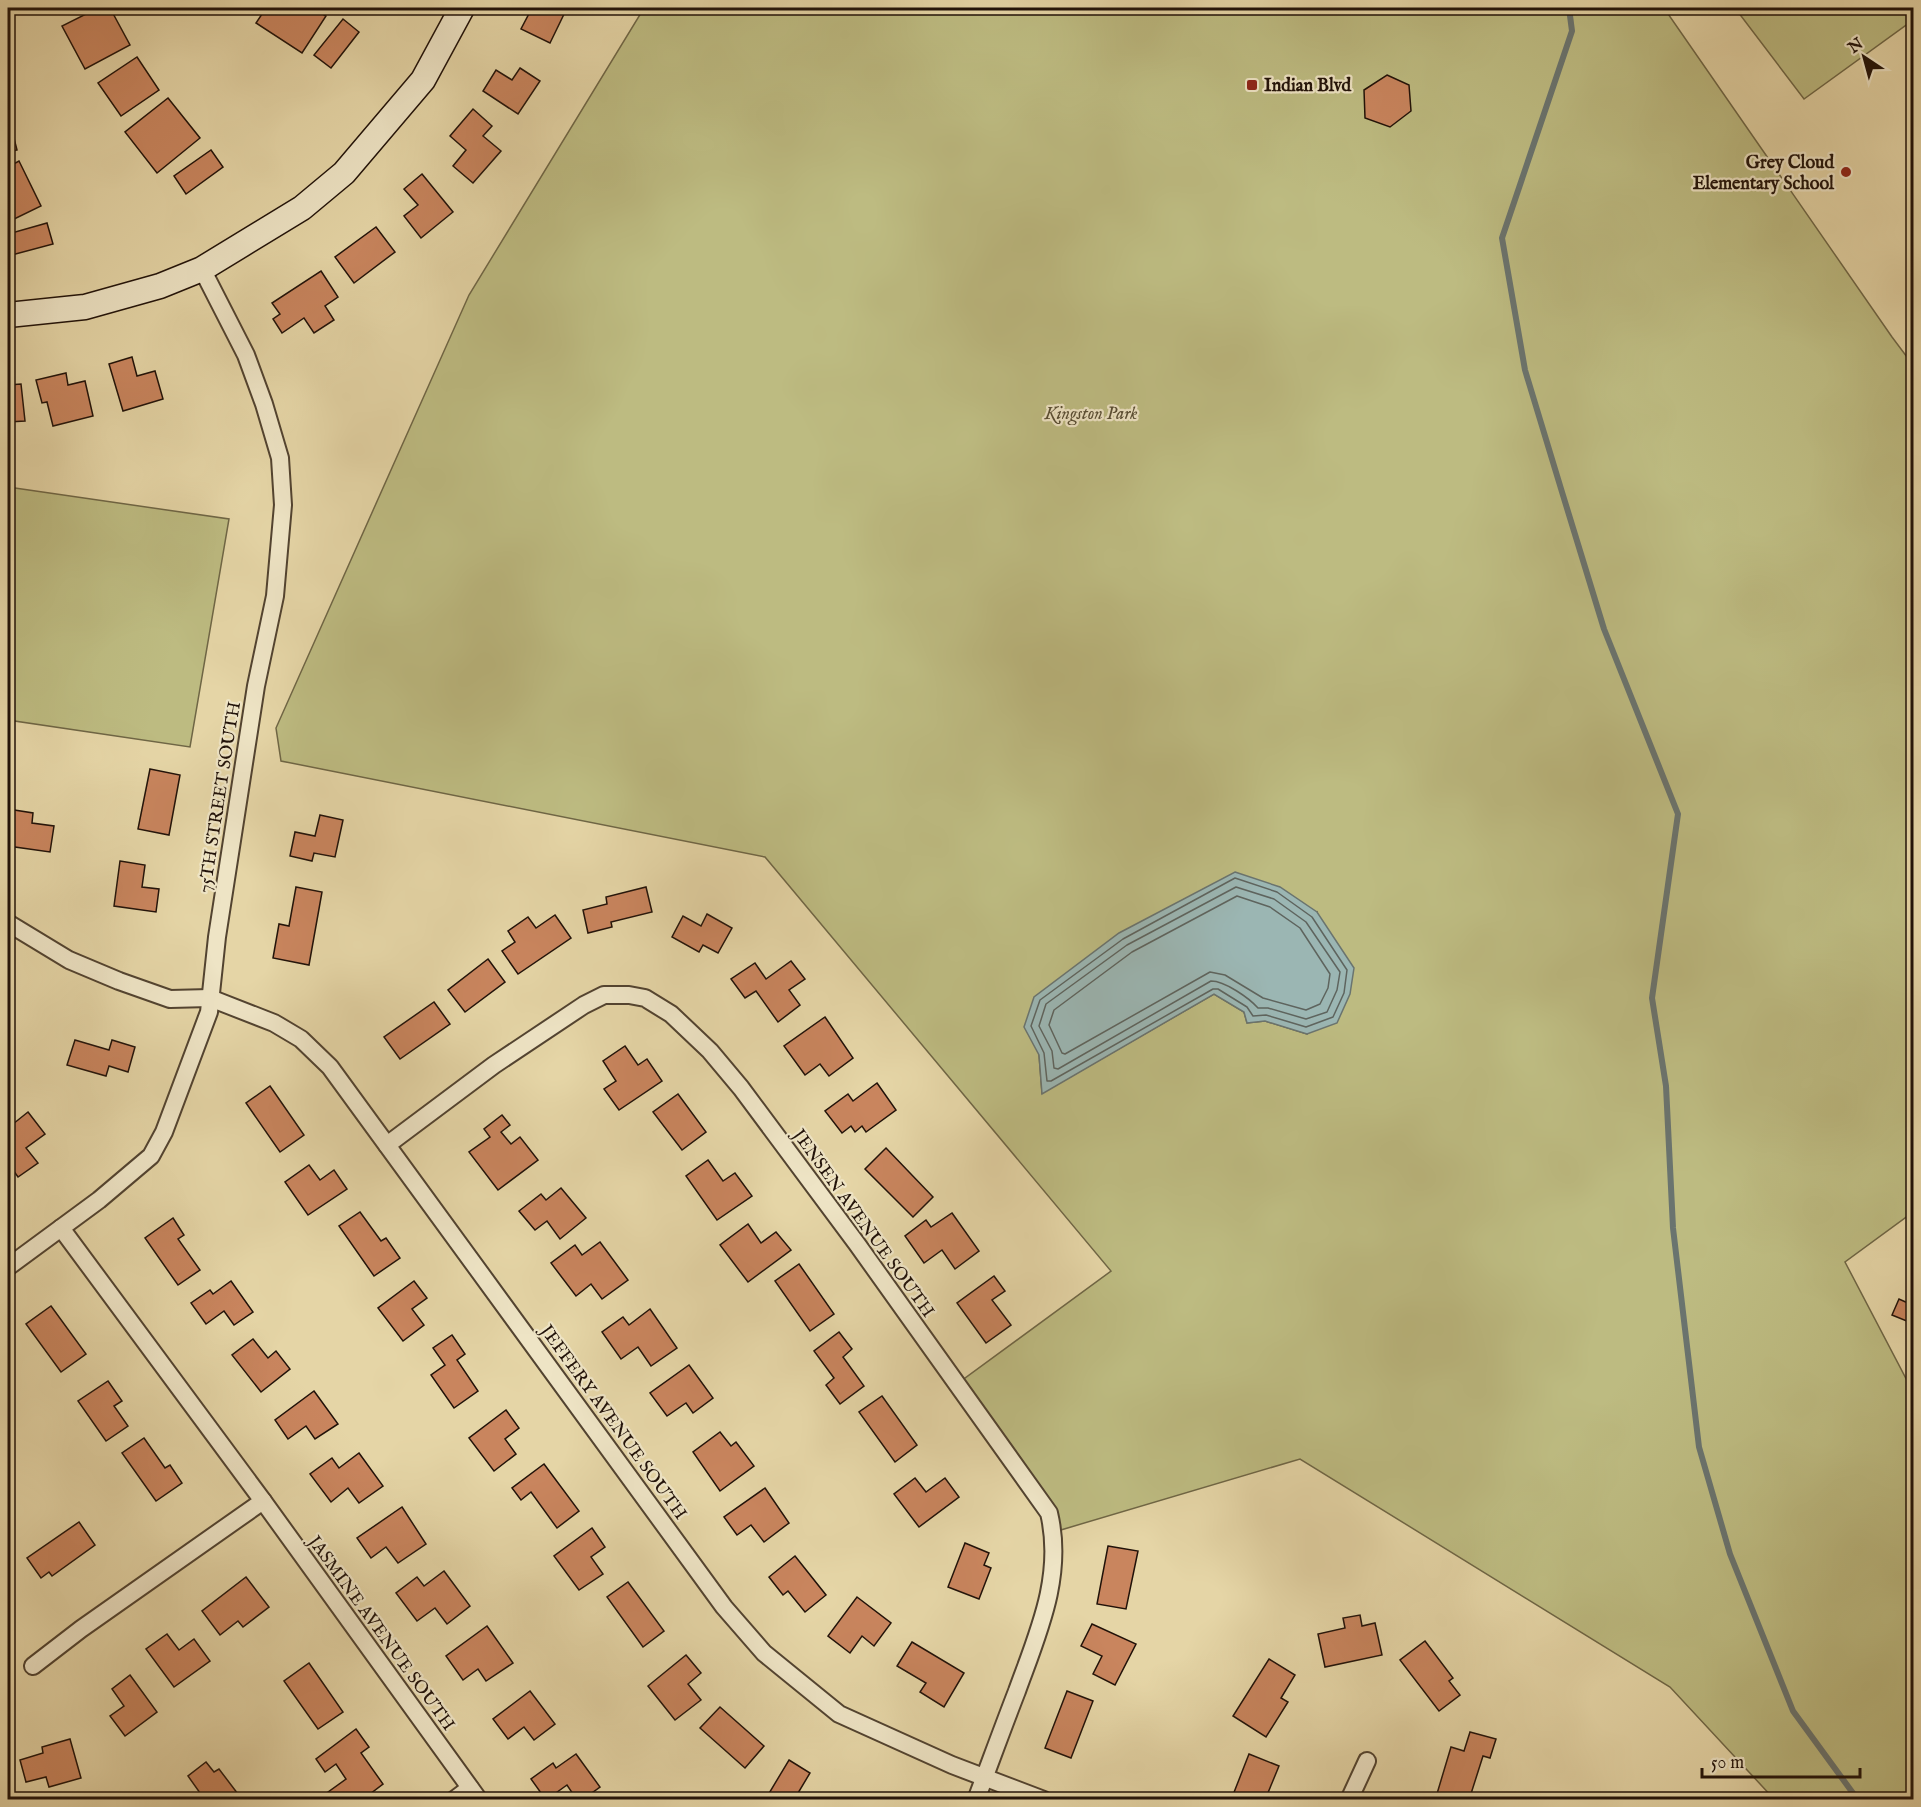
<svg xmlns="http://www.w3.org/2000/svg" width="1921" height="1807" font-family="'IM FELL English',serif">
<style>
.green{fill:#bdbb81;stroke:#6f6645;stroke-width:1.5;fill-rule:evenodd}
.water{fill:#9bb6b3;stroke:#6a746f;stroke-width:1.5}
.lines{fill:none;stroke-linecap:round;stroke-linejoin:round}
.shore{stroke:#5e645e;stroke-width:1.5}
.stream{stroke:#6a746f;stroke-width:6}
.building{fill:#c9855e;stroke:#211209;stroke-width:1.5}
.street-casing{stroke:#524330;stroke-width:20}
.secondary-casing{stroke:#211209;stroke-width:27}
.street{stroke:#eee4c5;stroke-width:16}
.secondary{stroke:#eee4c5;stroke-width:24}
.poi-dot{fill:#8f2418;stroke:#eee4c5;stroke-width:2}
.labels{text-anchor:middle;stroke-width:4.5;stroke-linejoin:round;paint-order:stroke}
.poi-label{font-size:18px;font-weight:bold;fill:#211209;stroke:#eee4c5;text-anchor:start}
.park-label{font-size:18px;font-style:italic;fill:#584d33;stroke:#eee4c5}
.street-label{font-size:18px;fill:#211209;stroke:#eee4c5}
</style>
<rect width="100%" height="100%" fill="#e5d5a6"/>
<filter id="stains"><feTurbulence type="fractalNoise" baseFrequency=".00333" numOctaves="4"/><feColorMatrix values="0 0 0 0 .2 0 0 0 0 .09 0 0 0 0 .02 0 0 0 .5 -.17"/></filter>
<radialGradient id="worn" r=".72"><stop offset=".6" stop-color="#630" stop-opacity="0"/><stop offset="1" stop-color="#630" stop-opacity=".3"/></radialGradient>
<g class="green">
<path d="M644,8H1664L1892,337L1913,365V1212L1845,1262L1913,1392V1799H1774L1670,1687L1300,1459L1054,1532L957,1384L1111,1271L765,857L281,761L276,728L469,295ZM1317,912L1307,1034L1265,1021L1247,1023L1244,1012L1214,994L1042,1093L1039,1055Z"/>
<polygon points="1735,8 1913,8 1913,20 1804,99"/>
<polygon points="8,487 229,519 190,747 8,720"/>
</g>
<polygon class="water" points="1235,872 1280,887 1317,912 1354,968 1350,994 1337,1023 1307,1034 1265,1021 1247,1023 1244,1012 1214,994 1042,1094 1039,1055 1024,1027 1034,997 1119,933"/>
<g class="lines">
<g class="shore">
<polygon points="1235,878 1277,892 1312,917 1347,970 1344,993 1333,1017 1306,1027 1266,1015 1253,1016 1247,1007 1218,989 1213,989 1051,1081 1047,1081 1044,1053 1031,1026 1040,1000 1123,939"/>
<path d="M1236,887L1274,899L1306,922L1340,972L1337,990L1327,1012L1306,1019L1268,1008H1258C1249,998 1225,981 1211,981L1058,1069L1054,1068L1052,1051L1039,1026L1046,1004L1127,945Z"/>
<polygon points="1237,896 1270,907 1300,928 1330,974 1328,988 1320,1004 1306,1010 1263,998 1225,975 1210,972 1065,1054 1062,1053 1049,1025 1054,1010 1132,952"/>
</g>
<polyline class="stream" points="1569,8 1572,31 1502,238 1525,370 1562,492 1604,629 1678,814 1652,998 1666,1086 1673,1228 1699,1447 1730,1554 1793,1711 1858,1800"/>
</g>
<g class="building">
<polygon points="98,8 110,8 130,45 85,69 62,26"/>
<polygon points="266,8 312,8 326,16 302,53 256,23"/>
<polygon points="532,8 567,8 550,43 521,29"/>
<polygon points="343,19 359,32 331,68 314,55"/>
<polygon points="137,57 159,90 121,116 98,83"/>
<polygon points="520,68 540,81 518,114 483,91 496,70 512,80"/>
<polygon points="1387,75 1409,85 1411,111 1390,127 1365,118 1364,90"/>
<polygon points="168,98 200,138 157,173 125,132"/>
<polygon points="473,109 492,126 483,136 501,151 473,183 453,166 466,150 450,136"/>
<polygon points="8,115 17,150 8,152"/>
<polygon points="211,150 223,167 186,194 174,176"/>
<polygon points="19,161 41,206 8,222 8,167"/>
<polygon points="422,174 453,212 421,238 404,216 418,205 404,189"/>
<polygon points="47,223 53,244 8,256 8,234"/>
<polygon points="376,227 395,252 354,283 335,257"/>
<polygon points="321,271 338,297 325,306 334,320 314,333 304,318 282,333 273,319 280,314 272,303"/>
<polygon points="132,357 137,376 155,371 163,399 123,411 109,364"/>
<polygon points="66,373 68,385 85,381 93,416 53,426 47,402 42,403 36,380"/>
<polygon points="21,384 25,421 8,422 8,385"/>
<polygon points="150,769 180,775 169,835 138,829"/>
<polygon points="8,809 33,813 32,823 54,826 50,852 8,846"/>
<polygon points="320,815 343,820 335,857 314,853 312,861 290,856 295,832 315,836"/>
<polygon points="120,861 145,865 142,887 159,889 156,912 114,906"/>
<polygon points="296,887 322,892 309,965 273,958 279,924 289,926"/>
<polygon points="646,887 652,912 611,922 612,927 588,933 583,910 607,904 606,897"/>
<polygon points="707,914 732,928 718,953 703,945 699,952 672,937 683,916 701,926"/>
<polygon points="555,915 571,938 518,974 502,951 515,942 508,931 528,917 536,928"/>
<polygon points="488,959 505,982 465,1012 448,990"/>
<polygon points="791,961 805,979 789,990 800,1005 778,1022 756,991 745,998 731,979 755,963 766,979"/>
<polygon points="434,1002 450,1024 400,1059 384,1037"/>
<polygon points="825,1017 853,1058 829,1076 820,1064 805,1075 784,1046"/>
<polygon points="75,1040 109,1050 112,1040 135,1047 128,1072 109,1066 106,1076 67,1065"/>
<polygon points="625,1046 638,1065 647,1059 662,1081 619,1110 604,1089 616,1081 603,1061"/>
<polygon points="877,1083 896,1110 866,1132 862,1126 855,1132 851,1126 842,1133 825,1111 848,1094 853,1101"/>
<polygon points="270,1086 304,1135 280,1152 246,1103"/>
<polygon points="678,1094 706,1132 682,1150 653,1112"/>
<polygon points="28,1112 45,1134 26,1148 38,1163 18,1177 8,1163 8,1128"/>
<polygon points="502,1115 510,1125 501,1132 511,1144 520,1137 538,1160 498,1190 469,1152 490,1137 484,1129"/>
<polygon points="886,1148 933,1197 913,1217 865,1169"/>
<polygon points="708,1160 723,1181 735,1173 752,1196 717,1220 686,1176"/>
<polygon points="309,1165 320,1180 334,1170 347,1189 308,1215 285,1182"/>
<polygon points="561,1188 586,1218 560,1239 547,1221 535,1230 519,1211 541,1194 546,1200"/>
<polygon points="360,1212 381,1241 386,1238 400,1258 374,1276 339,1226"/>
<polygon points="952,1213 979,1251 955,1269 942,1250 924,1263 905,1236 926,1220 931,1227"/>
<polygon points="173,1218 184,1235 178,1239 200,1270 178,1285 145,1238"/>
<polygon points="748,1224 761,1243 776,1232 791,1250 748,1282 720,1245"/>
<polygon points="600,1242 628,1280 602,1299 591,1284 576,1296 551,1263 575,1245 582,1255"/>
<polygon points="799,1264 834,1314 810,1331 775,1281"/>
<polygon points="994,1276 1005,1291 992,1300 1011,1325 986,1343 957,1303"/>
<polygon points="231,1281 253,1312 234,1325 224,1311 206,1324 191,1303 210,1290 213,1294"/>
<polygon points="414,1281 427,1298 412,1309 424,1325 403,1341 378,1308"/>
<polygon points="1914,1295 1914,1324 1892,1315 1899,1299 1910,1304"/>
<polygon points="51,1306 86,1354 61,1372 26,1324"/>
<polygon points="650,1309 677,1348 651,1366 638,1347 621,1359 602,1332 623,1317 629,1325"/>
<polygon points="839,1332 852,1349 843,1357 864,1386 840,1404 826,1385 834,1378 814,1351"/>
<polygon points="452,1335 465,1354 457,1360 478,1391 454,1408 431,1375 445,1365 433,1348"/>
<polygon points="253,1339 268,1358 276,1351 290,1369 261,1392 232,1355"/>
<polygon points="689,1365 713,1398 693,1413 686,1403 667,1416 650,1393"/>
<polygon points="108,1381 122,1401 114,1406 128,1426 106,1441 78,1401"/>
<polygon points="314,1391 338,1424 315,1439 306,1426 288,1439 275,1420"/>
<polygon points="882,1396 917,1445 895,1462 859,1412"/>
<polygon points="506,1410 519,1428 505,1439 516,1454 494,1471 469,1438"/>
<polygon points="720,1432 731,1446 736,1442 754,1466 720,1491 693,1452"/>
<polygon points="144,1438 165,1468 170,1465 182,1483 156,1501 122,1453"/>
<polygon points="359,1453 383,1486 359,1503 348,1488 331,1502 310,1474 332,1458 339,1468"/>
<polygon points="544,1464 579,1511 557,1528 531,1492 521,1500 512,1488"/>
<polygon points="915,1478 926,1492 945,1478 959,1497 919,1527 894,1494"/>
<polygon points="765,1488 789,1523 764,1542 751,1525 737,1535 724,1517"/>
<polygon points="402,1507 426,1544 398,1563 386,1547 371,1558 357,1538"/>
<polygon points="79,1522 95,1545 52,1576 49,1572 41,1578 27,1558"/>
<polygon points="592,1528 605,1547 591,1557 603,1574 579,1590 554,1556"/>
<polygon points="965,1543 989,1553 984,1565 991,1568 979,1599 948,1587"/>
<polygon points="1108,1546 1138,1551 1126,1609 1097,1604"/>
<polygon points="795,1556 826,1595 805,1612 788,1591 783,1595 769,1577"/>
<polygon points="444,1571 470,1606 447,1624 435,1608 417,1621 396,1593 417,1577 424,1586"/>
<polygon points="246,1577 269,1607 243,1627 238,1621 220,1635 202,1611"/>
<polygon points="628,1582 664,1631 643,1647 607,1597"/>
<polygon points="857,1597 891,1623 874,1646 862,1636 850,1653 828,1636"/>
<polygon points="1360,1615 1362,1626 1375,1623 1382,1655 1325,1667 1318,1634 1345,1628 1343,1618"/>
<polygon points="1092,1624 1136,1644 1115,1685 1093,1674 1102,1656 1081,1646"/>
<polygon points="487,1626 513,1663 486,1681 478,1669 463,1680 446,1656"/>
<polygon points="167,1634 179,1650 194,1639 210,1661 174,1687 146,1649"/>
<polygon points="1425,1641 1453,1678 1449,1681 1460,1695 1439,1711 1400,1660"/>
<polygon points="912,1642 964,1673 944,1707 920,1692 926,1683 897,1666"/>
<polygon points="686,1655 701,1673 688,1684 701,1700 675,1720 648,1686"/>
<polygon points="1269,1659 1295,1675 1281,1698 1288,1702 1266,1737 1233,1716"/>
<polygon points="309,1663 343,1712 318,1729 284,1681"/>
<polygon points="130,1675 157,1712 125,1736 110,1716 124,1706 112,1689"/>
<polygon points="530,1691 555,1724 534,1740 524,1727 508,1739 493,1719"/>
<polygon points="1067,1691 1093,1701 1071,1758 1045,1748"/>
<polygon points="720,1707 764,1746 745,1768 700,1728"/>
<polygon points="356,1729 369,1747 361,1753 383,1784 362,1800 317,1800 346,1779 336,1764 325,1772 316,1759"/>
<polygon points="1470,1732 1496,1739 1490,1758 1483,1756 1469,1800 1444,1800 1436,1797 1451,1747 1464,1751"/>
<polygon points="70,1739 81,1778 49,1787 46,1777 26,1782 20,1760 43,1753 42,1747"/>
<polygon points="576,1754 600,1787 582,1800 577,1800 567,1785 546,1800 531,1779 553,1763 556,1768"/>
<polygon points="1249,1754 1279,1766 1265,1800 1231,1800"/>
<polygon points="789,1760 810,1773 798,1793 809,1800 765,1800"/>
<polygon points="206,1762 214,1772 219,1769 241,1798 239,1800 205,1800 188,1776"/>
</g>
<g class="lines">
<defs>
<g id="street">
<polyline points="8,923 69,960 119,981 170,999 210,998 274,1023 301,1039 330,1067 724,1607 764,1653 839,1714 952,1765 1044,1800"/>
<path d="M387,1145L494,1065L584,1005L604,995H629L645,998L671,1014L710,1051L741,1088L857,1244L1049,1513C1064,1576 1038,1633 1017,1691C1003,1727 990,1763 976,1800"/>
<polyline points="61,1228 263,1501 479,1800"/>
<polyline points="8,1267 99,1200 151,1156 164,1132 209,1012 217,937 256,686 275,596 283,505 280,458 264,404 246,355 202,269"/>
<polyline points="33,1666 81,1629 263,1501"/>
<polyline points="454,1800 470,1788"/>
<polyline points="1349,1800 1367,1761"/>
</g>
<polyline id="secondary" points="8,315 85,307 160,286 202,269 302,208 344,173 423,80 462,8"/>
</defs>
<use href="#street" class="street-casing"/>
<use href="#secondary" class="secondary-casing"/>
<use href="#street" class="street"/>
<use href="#secondary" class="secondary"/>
</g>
<g class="poi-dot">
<rect x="1246" y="79" width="12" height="12" rx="3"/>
<circle cx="1846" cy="172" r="6"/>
</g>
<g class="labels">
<g class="poi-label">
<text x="1264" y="91">Indian Blvd</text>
<text x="1834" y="168" text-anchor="end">Grey Cloud<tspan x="1834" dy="21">Elementary School</tspan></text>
</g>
<g class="park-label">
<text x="1091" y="419">Kingston Park</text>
</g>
<g class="street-label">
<text transform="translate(219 797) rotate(-81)" y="6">75TH STREET SOUTH</text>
<text transform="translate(864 1223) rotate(54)" y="6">JENSEN AVENUE SOUTH</text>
<text transform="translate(614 1422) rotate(54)" y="6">JEFFERY AVENUE SOUTH</text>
<text transform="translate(382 1633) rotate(54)" y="6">JASMINE AVENUE SOUTH</text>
</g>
</g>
<rect width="1921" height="1807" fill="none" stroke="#e5d5a6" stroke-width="30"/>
<rect x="9" y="9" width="1903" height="1789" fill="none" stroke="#211209" stroke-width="3"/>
<rect x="15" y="15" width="1891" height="1777" fill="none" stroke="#211209" stroke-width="1.5"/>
<g transform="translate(1864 57) rotate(324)" stroke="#eee4c5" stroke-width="4.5" paint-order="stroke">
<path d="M0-4.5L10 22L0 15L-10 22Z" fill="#211209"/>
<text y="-9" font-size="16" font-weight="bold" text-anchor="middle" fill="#211209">N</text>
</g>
<path d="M1702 1768v9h158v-9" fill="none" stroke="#211209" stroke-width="3"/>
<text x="1711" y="1768" font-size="18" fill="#211209" stroke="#eee4c5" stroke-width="4.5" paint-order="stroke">50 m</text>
<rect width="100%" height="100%" filter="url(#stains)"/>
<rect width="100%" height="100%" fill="url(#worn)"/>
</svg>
